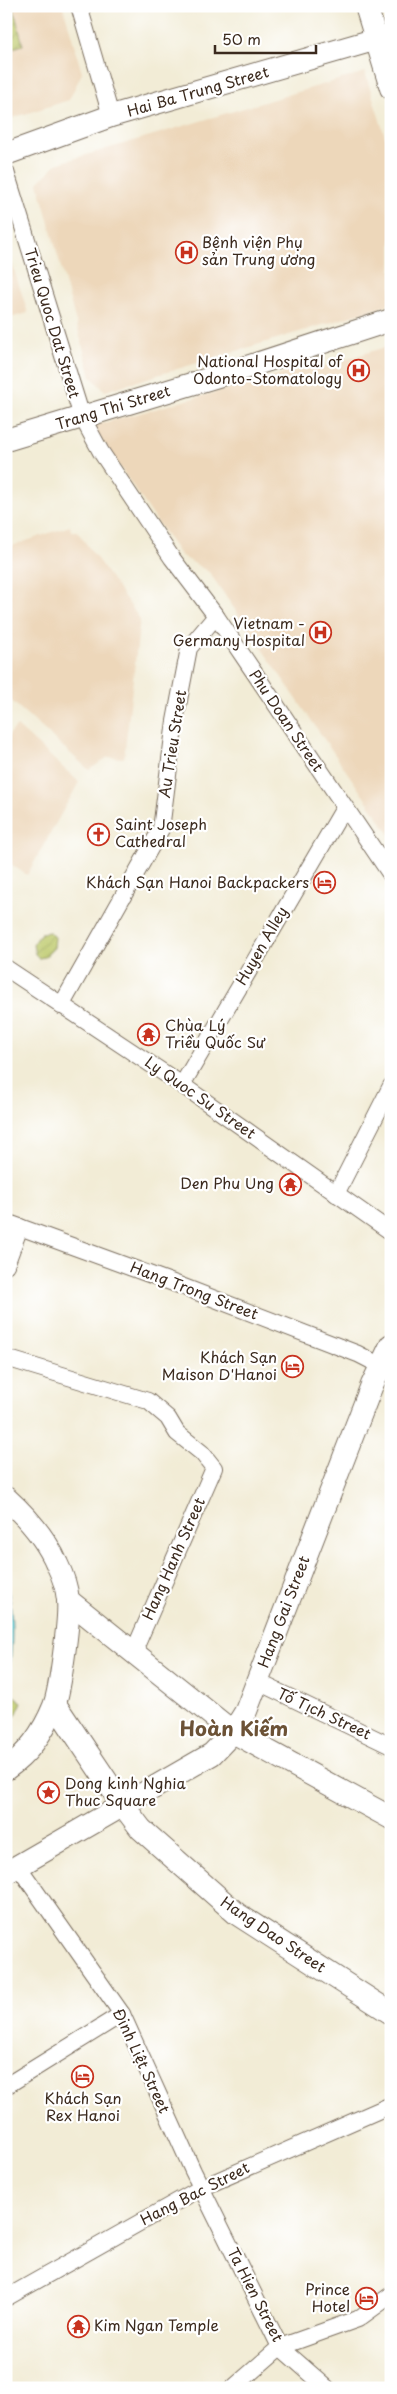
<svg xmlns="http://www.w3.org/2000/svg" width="397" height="2394" font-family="'Playpen Sans',sans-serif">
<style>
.built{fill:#edd7ba}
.grass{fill:url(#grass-tufts);stroke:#7c7a44}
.garden{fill:url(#garden-furrows);stroke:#7c7a44}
.water{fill:#5cc9d2;stroke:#4c7a78}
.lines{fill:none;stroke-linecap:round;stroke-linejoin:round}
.street-casing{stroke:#7b6e5e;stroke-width:18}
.secondary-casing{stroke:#7b6e5e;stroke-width:24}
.street{stroke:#fff;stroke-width:16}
.secondary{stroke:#fff;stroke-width:22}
.labels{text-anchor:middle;stroke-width:4.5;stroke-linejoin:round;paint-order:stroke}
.street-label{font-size:15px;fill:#3b2a1e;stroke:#fff}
.poi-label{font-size:15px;fill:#3b2a1e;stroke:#fff;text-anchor:end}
.district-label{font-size:20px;font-weight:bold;fill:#6c5236;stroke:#fff}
</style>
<defs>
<pattern id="grass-tufts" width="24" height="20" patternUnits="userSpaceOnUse" patternTransform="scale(1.25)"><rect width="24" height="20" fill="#bdc96b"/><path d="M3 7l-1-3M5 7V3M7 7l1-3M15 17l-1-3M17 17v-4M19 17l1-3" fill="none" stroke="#a3ad5c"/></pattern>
<pattern id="garden-furrows" width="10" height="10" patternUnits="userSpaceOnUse" patternTransform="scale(1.25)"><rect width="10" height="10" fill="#bdc96b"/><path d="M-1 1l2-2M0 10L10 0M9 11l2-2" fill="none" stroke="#a3ad5c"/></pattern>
</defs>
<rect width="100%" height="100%" fill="#fff"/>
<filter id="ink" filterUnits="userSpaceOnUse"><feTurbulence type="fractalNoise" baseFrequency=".02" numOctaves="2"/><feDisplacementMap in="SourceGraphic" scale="10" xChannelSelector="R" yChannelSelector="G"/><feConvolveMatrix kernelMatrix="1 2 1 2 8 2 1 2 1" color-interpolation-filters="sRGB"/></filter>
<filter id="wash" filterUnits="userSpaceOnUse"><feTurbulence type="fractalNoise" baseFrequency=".0096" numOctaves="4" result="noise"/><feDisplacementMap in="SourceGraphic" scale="20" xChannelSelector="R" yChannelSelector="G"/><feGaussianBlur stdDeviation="1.12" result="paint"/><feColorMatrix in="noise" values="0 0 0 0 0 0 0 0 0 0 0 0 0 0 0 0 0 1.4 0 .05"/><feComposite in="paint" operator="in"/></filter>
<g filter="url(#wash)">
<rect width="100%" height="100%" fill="#f2ecd6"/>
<g class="built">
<polygon points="6,6 63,6 82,73 69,100 6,120"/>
<polygon points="365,72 391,156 391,304 105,391 91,377 38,183 56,164"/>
<polygon points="6,245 28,313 6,319"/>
<polygon points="391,345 391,836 209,572 180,555 92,426 297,370 323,367"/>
<polygon points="70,526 71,531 77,531 140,619 124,758 108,757 89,770 6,696 6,548"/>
<polygon points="17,726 79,782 27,875 6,861 6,738"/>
</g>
<polygon class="grass" points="14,1696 22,1702 16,1715 6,1727 6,1710"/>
<g class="garden">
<polygon points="6,6 13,6 23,45 6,50"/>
<polygon points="50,932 55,937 54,948 45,957 39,958 35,954 33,945 41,933"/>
</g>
<path class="water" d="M6,1582C15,1615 13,1654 6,1688Z"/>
</g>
<g filter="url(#ink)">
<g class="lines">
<defs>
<g id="street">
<polyline points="79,6 111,116"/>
<polyline points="6,172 82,417 101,452 172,558 216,616 391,875"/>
<polyline points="6,968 182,1085 391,1232"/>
<polyline points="61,1006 161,829 175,721 189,648 216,616"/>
<polyline points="182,1085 344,808"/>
<polyline points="336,1194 391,1086"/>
<polyline points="6,1222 176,1284 358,1354 391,1371"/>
<polyline points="6,1265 20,1227"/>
<polyline points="6,1358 148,1401 168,1418 177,1433 202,1453 214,1468 134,1651"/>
<polyline points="258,1682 391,1746"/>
<polyline points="18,1866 122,2014 193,2171 280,2347 327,2388"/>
<polyline points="6,2086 122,2014"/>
<polyline points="6,2298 201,2188 391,2105"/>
<polyline points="233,2388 280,2347 358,2319 391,2295"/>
</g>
<g id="secondary">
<polyline points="366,6 391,88"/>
<polyline points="6,154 111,116 391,35"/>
<polyline points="6,440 241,369 391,320"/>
<path d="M6,1498C27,1517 46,1538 57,1564C62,1574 67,1589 68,1600C70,1618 60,1691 54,1706C44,1731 28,1754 6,1769"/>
<polyline points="68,1600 233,1732 391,1818"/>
<polyline points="55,1704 122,1804 141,1829 237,1914 391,2013"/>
<polyline points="6,1873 212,1754 233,1732 246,1711 372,1385 391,1345"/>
</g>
</defs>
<use href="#street" class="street-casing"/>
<use href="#secondary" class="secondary-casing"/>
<use href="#street" class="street"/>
<use href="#secondary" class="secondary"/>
</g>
</g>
<defs>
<symbol id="hospital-ring" viewBox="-11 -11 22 22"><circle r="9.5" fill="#fff" stroke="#c8321e" stroke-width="1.5"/><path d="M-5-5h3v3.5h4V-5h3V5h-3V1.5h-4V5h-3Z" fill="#c8321e"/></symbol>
<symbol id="church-ring" viewBox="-11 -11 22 22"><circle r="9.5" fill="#fff" stroke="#c8321e" stroke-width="1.5"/><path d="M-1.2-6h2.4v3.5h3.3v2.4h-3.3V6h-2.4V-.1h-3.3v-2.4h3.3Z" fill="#c8321e"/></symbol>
<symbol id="hotel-ring" viewBox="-11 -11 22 22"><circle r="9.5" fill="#fff" stroke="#c8321e" stroke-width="1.5"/><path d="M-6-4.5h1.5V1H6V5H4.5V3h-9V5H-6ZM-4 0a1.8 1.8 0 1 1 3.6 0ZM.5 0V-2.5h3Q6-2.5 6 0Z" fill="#c8321e"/></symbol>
<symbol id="temple-ring" viewBox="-11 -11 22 22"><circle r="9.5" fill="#fff" stroke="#c8321e" stroke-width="1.5"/><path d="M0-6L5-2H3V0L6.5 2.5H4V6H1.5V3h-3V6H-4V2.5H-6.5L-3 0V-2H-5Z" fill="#c8321e"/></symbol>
<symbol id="sight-ring" viewBox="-11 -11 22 22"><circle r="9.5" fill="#fff" stroke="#c8321e" stroke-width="1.5"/><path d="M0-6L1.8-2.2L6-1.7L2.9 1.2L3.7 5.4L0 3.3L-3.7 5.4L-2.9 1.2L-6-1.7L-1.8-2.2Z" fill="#c8321e"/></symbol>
</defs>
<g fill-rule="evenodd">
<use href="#hospital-ring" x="174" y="240" width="25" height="25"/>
<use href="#hospital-ring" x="346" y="358" width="25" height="25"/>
<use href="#hospital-ring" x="308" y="620" width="25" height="25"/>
<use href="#church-ring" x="86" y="822" width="25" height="25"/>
<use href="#hotel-ring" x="312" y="870" width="25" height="25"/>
<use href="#temple-ring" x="136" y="1022" width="25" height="25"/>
<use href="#temple-ring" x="278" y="1172" width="25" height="25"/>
<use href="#hotel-ring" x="280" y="1354" width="25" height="25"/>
<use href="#sight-ring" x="36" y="1780" width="25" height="25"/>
<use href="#hotel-ring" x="70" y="2064" width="25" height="25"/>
<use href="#hotel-ring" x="354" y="2286" width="25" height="25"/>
<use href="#temple-ring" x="66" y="2314" width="25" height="25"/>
</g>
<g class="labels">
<g class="street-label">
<text transform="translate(198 92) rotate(-16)" y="5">Hai Ba Trung Street</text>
<text transform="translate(52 323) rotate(73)" y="5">Trieu Quoc Dat Street</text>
<text transform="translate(113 408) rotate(-17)" y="5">Trang Thi Street</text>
<text transform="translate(286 721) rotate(56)" y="5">Phu Doan Street</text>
<text transform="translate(173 744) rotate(-81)" y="5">Au Trieu Street</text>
<text transform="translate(262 946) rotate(-60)" y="5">Huyen Alley</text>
<text transform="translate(200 1098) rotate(35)" y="5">Ly Quoc Su Street</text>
<text transform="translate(194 1291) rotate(21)" y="5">Hang Trong Street</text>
<text transform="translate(174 1559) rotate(-66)" y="5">Hang Hanh Street</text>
<text transform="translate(284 1612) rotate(-69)" y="5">Hang Gai Street</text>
<text transform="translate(324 1714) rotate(25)" y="5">Tố Tịch Street</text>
<text transform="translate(273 1935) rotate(34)" y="5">Hang Dao Street</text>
<text transform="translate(141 2061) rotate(65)" y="5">Đinh Liệt Street</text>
<text transform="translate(195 2194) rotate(-27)" y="5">Hang Bac Street</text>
<text transform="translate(255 2295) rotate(63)" y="5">Ta Hien Street</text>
</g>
<g class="poi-label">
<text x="202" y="248" text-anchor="start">Bệnh viện Phụ<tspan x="202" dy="17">sản Trung ương</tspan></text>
<text x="342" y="367">National Hospital of<tspan x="342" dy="17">Odonto-Stomatology</tspan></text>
<text x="305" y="629">Vietnam -<tspan x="305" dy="17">Germany Hospital</tspan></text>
<text x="115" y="830" text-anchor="start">Saint Joseph<tspan x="115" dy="17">Cathedral</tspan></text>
<text x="309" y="888">Khách Sạn Hanoi Backpackers</text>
<text x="165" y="1031" text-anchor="start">Chùa Lý<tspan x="165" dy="17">Triều Quốc Sư</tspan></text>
<text x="274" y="1189">Den Phu Ung</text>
<text x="277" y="1363">Khách Sạn<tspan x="277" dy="17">Maison D'Hanoi</tspan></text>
<text x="65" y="1789" text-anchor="start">Dong kinh Nghia<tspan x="65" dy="17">Thuc Square</tspan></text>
<text x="83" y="2104" text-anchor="middle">Khách Sạn<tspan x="83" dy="17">Rex Hanoi</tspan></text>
<text x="350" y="2295">Prince<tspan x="350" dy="17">Hotel</tspan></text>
<text x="94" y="2331" text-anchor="start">Kim Ngan Temple</text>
</g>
<g class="district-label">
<text x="234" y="1736">Hoàn Kiếm</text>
</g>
</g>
<rect width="397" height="2394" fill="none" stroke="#fff" stroke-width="25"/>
<path d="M215 45v8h101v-8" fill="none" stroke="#3b2a1e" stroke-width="2.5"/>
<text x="222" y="45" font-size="15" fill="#3b2a1e" stroke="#ffffff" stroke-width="4" paint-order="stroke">50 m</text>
</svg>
